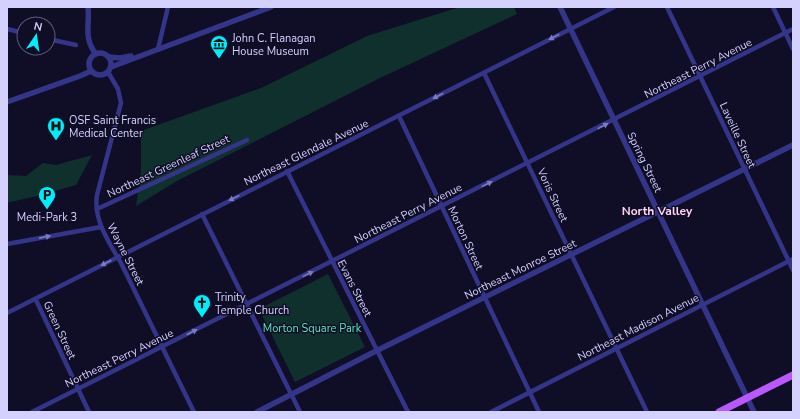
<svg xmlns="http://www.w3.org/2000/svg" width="800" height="419" font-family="'Nunito Sans',sans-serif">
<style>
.green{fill:#0f302d}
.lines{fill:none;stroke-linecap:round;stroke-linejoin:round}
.minor{stroke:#343588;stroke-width:4.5}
.tertiary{stroke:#343588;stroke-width:5.5}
.primary{stroke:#b958ff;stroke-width:7}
.oneway{fill:#7c7bbe}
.labels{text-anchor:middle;stroke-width:3;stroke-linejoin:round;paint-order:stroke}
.poi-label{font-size:11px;fill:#d5d1ff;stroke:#100d26;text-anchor:start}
.street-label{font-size:11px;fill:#d5d1ff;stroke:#100d26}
.park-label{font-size:11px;fill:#54e8bd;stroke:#100d26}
.neighbourhood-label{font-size:12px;font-weight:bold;fill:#ffd3f1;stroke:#100d26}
</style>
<rect width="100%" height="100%" fill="#100d26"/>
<g class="green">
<polygon points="460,7 514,7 517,14 378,79 177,181 136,206 141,172 141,131 261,88 367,36"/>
<polygon points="92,155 76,185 41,195 7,203 7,175 26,176 43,163 56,165"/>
<polygon points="328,274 365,347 295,382 259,309"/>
</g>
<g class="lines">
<g class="minor">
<polyline points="667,7 793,270"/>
<polyline points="773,7 793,49"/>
<polyline points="7,29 24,33"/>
<polyline points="48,39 76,45"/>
<polyline points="158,49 168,7"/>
<path d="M108,72L118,89L121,103L97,195C93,220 109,242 121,263L194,412"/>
<polyline points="484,73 647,412"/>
<polyline points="399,116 539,412"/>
<polyline points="287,171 408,412"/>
<polyline points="97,209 247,140"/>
<polyline points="202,214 300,412"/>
<polyline points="7,244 101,227"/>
<polyline points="36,300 89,412"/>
<polyline points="7,313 614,7"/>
<polyline points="32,412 793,29"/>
<polyline points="491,412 793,259"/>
</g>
<g class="tertiary">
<path d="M88,7C90,25 83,38 96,54"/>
<polyline points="560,7 754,412"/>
<circle cx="100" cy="64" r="11"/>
<polyline points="109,57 120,58 131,56"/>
<polyline points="111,67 271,7"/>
<polyline points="7,102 80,76 91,71"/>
<polyline points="257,412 376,351 793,145"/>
</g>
<polyline class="primary" points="719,412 793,375"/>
</g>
<defs><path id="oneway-solid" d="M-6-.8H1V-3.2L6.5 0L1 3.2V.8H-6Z"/></defs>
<g class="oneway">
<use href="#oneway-solid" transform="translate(554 37) rotate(153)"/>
<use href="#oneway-solid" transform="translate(438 96) rotate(153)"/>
<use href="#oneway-solid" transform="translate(603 126) rotate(-27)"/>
<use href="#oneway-solid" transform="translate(487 184) rotate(-26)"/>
<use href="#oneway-solid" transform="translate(234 198) rotate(154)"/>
<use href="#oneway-solid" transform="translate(45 237) rotate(-11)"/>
<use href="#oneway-solid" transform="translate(106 263) rotate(153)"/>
<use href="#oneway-solid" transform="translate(308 274) rotate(-26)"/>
<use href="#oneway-solid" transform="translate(192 332) rotate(-27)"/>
</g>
<defs>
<symbol id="museum-pin" viewBox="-11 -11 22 30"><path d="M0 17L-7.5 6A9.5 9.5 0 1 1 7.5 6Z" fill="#00eefc" stroke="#100d26"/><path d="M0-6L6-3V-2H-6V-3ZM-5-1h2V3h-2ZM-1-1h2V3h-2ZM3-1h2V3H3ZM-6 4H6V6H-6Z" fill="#111"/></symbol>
<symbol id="hospital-pin" viewBox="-11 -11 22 30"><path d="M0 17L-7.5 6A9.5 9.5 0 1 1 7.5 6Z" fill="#00eefc" stroke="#100d26"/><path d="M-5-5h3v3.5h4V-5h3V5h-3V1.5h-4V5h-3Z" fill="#111"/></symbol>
<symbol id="parking-pin" viewBox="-11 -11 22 30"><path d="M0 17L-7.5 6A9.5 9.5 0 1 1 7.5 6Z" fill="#00eefc" stroke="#100d26"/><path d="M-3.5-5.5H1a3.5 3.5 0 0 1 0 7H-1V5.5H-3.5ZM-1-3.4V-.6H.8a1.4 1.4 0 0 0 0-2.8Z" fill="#111"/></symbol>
<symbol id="church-pin" viewBox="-11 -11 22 30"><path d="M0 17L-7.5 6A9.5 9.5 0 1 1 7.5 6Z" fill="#00eefc" stroke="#100d26"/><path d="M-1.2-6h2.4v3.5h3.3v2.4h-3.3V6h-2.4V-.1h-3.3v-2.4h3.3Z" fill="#111"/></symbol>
</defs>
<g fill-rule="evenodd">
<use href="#museum-pin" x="209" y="34" width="20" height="27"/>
<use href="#hospital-pin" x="46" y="116" width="20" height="27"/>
<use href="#parking-pin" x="37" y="185" width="20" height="27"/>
<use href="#church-pin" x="192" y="293" width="20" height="27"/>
</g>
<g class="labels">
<g class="poi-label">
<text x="232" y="42">John C. Flanagan<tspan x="232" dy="13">House Museum</tspan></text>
<text x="69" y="124">OSF Saint Francis<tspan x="69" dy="13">Medical Center</tspan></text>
<text x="47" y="221" text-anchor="middle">Medi-Park 3</text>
<text x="215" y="301">Trinity<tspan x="215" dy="13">Temple Church</tspan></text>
</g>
<g class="street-label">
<text transform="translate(698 68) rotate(-27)" y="4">Northeast Perry Avenue</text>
<text transform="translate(738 135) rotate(65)" y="4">Laveille Street</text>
<text transform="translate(306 152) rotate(-26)" y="4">Northeast Glendale Avenue</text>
<text transform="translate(645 162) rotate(64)" y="4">Spring Street</text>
<text transform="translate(168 166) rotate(-25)" y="4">Northeast Greenleaf Street</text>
<text transform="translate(553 195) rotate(65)" y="4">Voris Street</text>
<text transform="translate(408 213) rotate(-27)" y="4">Northeast Perry Avenue</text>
<text transform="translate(466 238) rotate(65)" y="4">Morton Street</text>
<text transform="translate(126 254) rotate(63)" y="4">Wayne Street</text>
<text transform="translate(520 269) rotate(-26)" y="4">Northeast Monroe Street</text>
<text transform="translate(355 288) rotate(63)" y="4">Evans Street</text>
<text transform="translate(638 327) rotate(-27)" y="4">Northeast Madison Avenue</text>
<text transform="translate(60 330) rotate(65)" y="4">Green Street</text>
<text transform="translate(119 358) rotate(-26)" y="4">Northeast Perry Avenue</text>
</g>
<g class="park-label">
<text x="312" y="332">Morton Square Park</text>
</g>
<g class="neighbourhood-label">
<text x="657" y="215">North Valley</text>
</g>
</g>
<rect width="800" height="419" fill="none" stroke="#d5d1ff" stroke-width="16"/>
<g transform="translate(36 36) rotate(13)"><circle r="19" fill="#100d26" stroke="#5f5b7d"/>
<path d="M0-3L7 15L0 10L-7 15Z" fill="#00eefc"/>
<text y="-6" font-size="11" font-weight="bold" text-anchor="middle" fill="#d5d1ff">N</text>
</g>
</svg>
